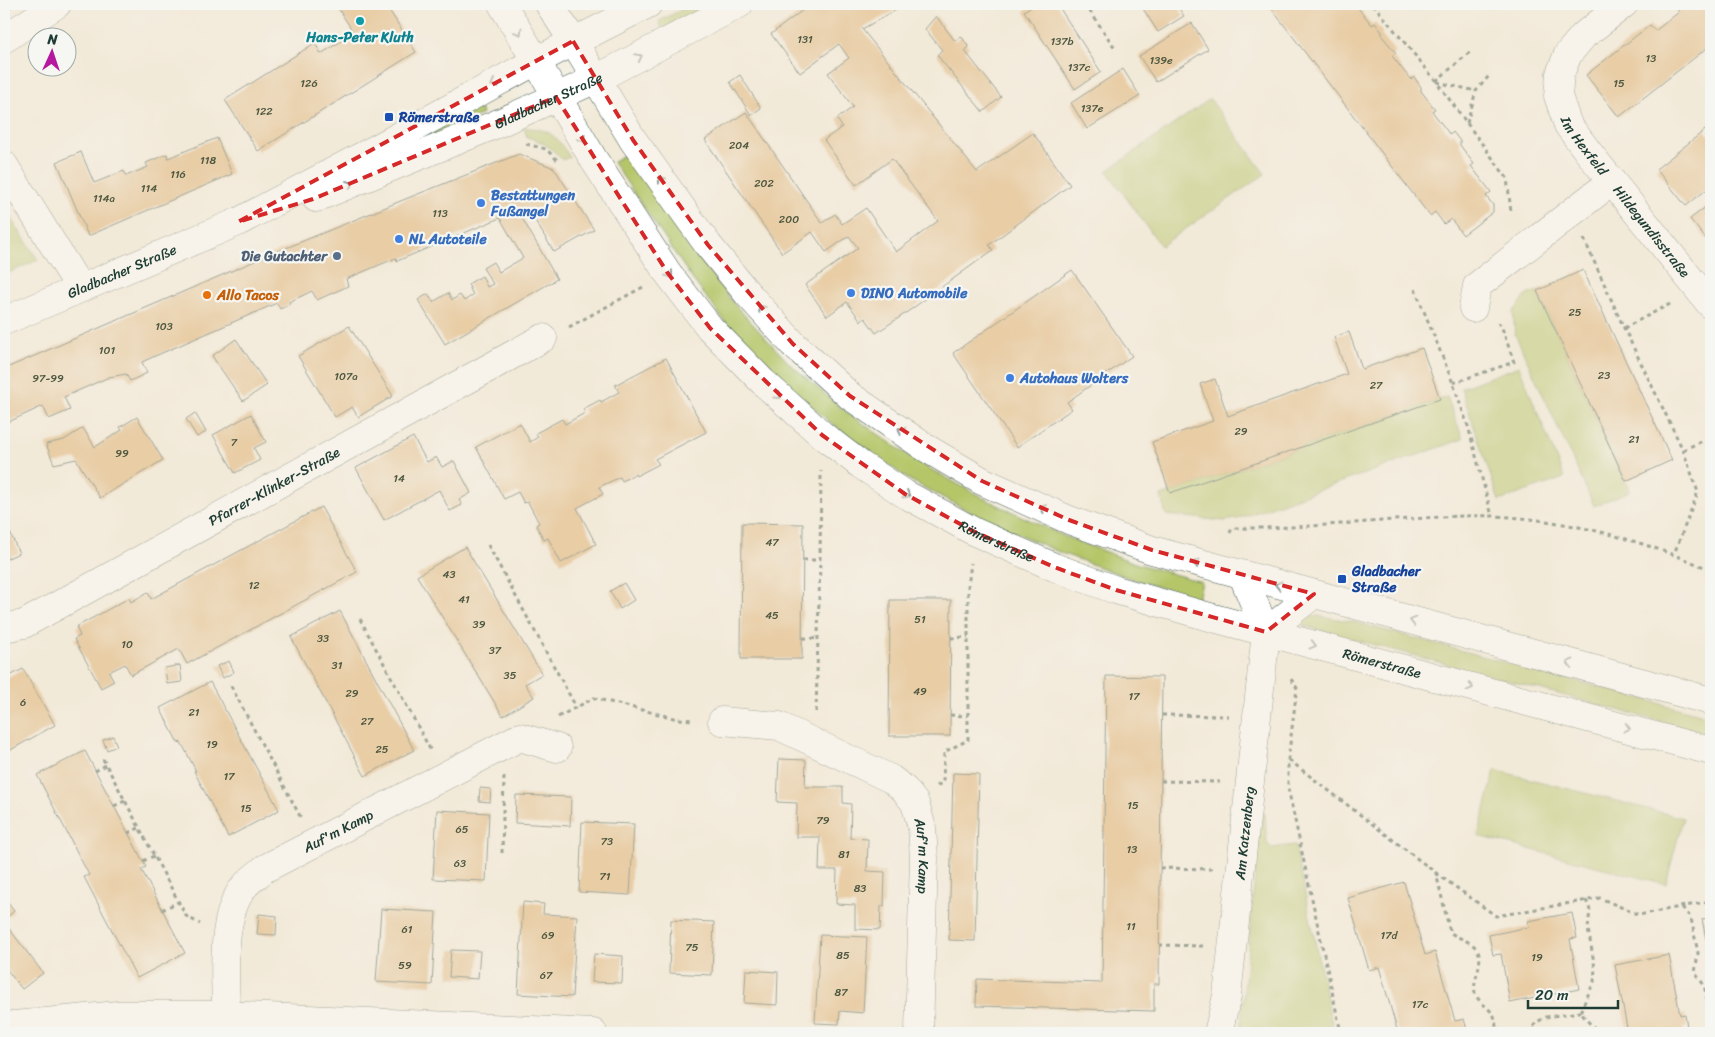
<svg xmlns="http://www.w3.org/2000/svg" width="1715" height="1037" font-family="Sriracha,sans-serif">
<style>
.green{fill:#b5c669;stroke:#6a824e}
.building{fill:#dcaa66}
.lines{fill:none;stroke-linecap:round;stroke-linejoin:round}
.minor-casing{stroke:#3f574d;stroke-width:29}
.secondary-casing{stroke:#3f574d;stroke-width:29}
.path{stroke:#3f574d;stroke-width:3;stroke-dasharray:4 4;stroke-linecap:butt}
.minor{stroke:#fff;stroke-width:28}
.secondary{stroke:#fff;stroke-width:28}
.oneway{stroke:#8f9e9a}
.marked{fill:none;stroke:#d62828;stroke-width:4;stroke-dasharray:10 6;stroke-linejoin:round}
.culture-dot{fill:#0f9aa8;stroke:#f6f6f2;stroke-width:2}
.transit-dot{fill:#1a4fb4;stroke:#f6f6f2;stroke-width:2}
.shop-dot{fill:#3f7fe0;stroke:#f6f6f2;stroke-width:2}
.service-dot{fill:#5c6f8a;stroke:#f6f6f2;stroke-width:2}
.food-dot{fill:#e8710a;stroke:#f6f6f2;stroke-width:2}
.labels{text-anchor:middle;stroke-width:4.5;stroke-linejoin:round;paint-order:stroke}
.number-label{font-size:11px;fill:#4e5840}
.culture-label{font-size:14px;font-weight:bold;fill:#0d838f;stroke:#f6f6f2}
.street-label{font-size:14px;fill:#1f3d34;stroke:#f6f6f2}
.transit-label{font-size:14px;font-weight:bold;fill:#164399;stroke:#f6f6f2;text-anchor:start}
.shop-label{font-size:14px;font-weight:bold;fill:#366cbe;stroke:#f6f6f2;text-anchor:start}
.service-label{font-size:14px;font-weight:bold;fill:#4e5e75;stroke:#f6f6f2;text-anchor:end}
.food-label{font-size:14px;font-weight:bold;fill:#c56008;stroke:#f6f6f2;text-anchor:start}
</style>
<rect width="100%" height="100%" fill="#f6f6f2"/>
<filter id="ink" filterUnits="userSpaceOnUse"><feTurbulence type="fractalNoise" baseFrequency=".02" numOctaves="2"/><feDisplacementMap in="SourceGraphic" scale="10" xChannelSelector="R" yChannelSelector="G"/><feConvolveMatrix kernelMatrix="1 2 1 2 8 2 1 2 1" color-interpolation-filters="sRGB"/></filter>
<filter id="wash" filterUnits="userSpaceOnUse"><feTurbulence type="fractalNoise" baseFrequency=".0096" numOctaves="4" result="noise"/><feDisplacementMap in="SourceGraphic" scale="20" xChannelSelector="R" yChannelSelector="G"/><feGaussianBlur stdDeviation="1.12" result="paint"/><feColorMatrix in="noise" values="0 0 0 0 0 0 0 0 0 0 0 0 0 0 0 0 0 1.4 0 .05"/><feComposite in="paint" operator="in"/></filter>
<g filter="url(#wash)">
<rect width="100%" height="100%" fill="#f2ead8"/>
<g class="green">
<polygon points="693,4 710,4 662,29 659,21"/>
<polygon points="1210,99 1265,174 1161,246 1107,171"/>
<polygon points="477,100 482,114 356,171"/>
<path d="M524,128C551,128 555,136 570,157L562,160C552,148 543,141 527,137Z"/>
<polygon points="625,154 708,270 736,306 789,363 841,408 919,463 985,499 1066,537 1138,564 1202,582 1198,599 1132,579 1061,553 980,517 908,479 830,422 778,377 727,324 693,280 613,162"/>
<polygon points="4,207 38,260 4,275"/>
<polygon points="1537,291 1630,491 1594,506 1515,334 1513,312 1527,295"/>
<polygon points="1519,366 1564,478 1499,501 1461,388"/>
<polygon points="1447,397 1463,439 1237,519 1224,521 1166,515 1161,496"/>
<polygon points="1305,614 1350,621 1711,717 1711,735 1304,626 1300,620"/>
<polygon points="1495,770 1683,818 1666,884 1478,836"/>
<polygon points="1261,813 1265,814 1267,843 1271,848 1295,845 1334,1033 1240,1033"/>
</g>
<g id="blocks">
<g class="building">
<polygon points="4,4 16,4 4,12"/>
<polygon points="338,4 396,4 397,5 389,10 416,52 258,151 225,100 315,43 321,54 354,33 336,5"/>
<polygon points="811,4 907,4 862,29 977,172 1033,133 1070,185 989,245 993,250 906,313 876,333 865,318 861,321 847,302 827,316 805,285 858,248 849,236 826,252 812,232 782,253 705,140 746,112 822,223 835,214 842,224 866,208 896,252 938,221 892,159 856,185 824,140 842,127 837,119 853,107 828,73 849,58 839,44 800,73 771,34"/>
<polygon points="1035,4 1057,4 1101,72 1075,89 1024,11"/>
<polygon points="1140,4 1176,4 1184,16 1158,32"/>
<polygon points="1268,4 1355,4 1372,25 1375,23 1382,32 1382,36 1396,53 1392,56 1411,80 1414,77 1421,87 1421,91 1435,109 1432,111 1450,135 1453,132 1460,141 1460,145 1474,164 1471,166 1491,192 1486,196 1493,205 1493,212 1463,235 1451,219 1444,224 1435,212 1430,216"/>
<polygon points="1684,4 1711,4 1711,52 1707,48 1619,117 1586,75 1650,25 1655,31 1679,12 1677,9"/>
<polygon points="936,16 955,41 961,36 969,47 965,51 1001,97 983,112 937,55 942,50 925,29"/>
<polygon points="1192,23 1208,49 1156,82 1139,56"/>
<polygon points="1123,69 1140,96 1087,129 1071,103"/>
<polygon points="740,75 761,108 751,115 730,82"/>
<polygon points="4,80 9,89 4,93"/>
<polygon points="1705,130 1711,138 1711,186 1686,206 1656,169"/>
<polygon points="217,138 232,174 88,236 57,162 81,152 94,183 124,171 126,176 148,167 146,163 167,154 168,158"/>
<polygon points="519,154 554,168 594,230 554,252 527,207 518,211 557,279 445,344 418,300 428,294 433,302 448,293 452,300 460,295 464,301 473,295 468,284 482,276 487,287 493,284 483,268 493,262 499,272 523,258 500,218 397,261 396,258 346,279 348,286 317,300 312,291 289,302 290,304 280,309 277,303 155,356 142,362 147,373 130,381 126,374 109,377 64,397 70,410 49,419 43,406 4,424 4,369 264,257 408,198"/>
<polygon points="1711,203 1711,235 1706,239 1690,219"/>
<polygon points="1072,270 1132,356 1067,402 1072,409 1017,447 953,353"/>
<polygon points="1583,270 1672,460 1626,481 1537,291"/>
<polygon points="349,326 393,396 358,417 352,407 335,417 298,356"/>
<polygon points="1349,332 1362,369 1422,348 1440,399 1170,493 1152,442 1213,421 1200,384 1215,379 1228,416 1287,395 1347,374 1334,337"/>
<polygon points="236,339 267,385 243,401 212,356"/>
<polygon points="666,358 706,432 655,459 659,464 636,476 635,474 622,481 620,477 599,487 603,494 577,508 596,544 561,563 548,538 544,540 536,525 539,523 528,502 524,503 518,492 504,499 476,447 520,423 530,442 538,437 536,433 562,419 565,424 585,413 583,409 600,400 601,402 619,392 615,385"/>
<polygon points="195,413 206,432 197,437 186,419"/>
<polygon points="251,414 266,442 254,448 260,460 235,473 213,435"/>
<polygon points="137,417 163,460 100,498 76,459 54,464 46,444 64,440 83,428 95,447 122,430 120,427"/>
<polygon points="413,437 427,462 436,457 442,467 454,461 471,493 459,500 462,505 450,511 439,490 384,520 356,468"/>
<polygon points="321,507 357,572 187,664 179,649 131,675 125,664 109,672 114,681 101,688 74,639 80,636 76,627 129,598 131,602 148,592 151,599"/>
<polygon points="4,519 19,553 4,560"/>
<polygon points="742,523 803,524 802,659 741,659"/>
<polygon points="465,547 542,674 525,684 534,697 503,716 417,576"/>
<polygon points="624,583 634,600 620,609 610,591"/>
<polygon points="890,600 951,600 950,736 889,736"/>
<polygon points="340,611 414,750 365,776 291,637"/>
<polygon points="229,661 234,672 223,678 217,666"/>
<polygon points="180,665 182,682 167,684 165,668"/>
<polygon points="23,669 55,725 7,752 4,746 4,679"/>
<polygon points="1106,676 1162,677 1159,984 1154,984 1154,1011 976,1006 977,979 1102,983"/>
<polygon points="210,682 279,810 228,837 194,771 196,771 181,742 178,743 160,708"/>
<polygon points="113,736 117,746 107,750 103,740"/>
<polygon points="85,751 146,867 141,869 185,953 137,978 84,877 89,875 37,775"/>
<polygon points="779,759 806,760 805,787 843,787 843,803 851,804 850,838 868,839 867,871 885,872 884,906 881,906 880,930 855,929 855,905 836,904 837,870 819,870 820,837 796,837 797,803 777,802"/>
<polygon points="953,773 979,774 975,941 949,940"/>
<polygon points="480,788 491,789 490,802 479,801"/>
<polygon points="516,795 571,797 570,826 515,823"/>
<polygon points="4,803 8,814 4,816"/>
<polygon points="437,810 489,813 486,881 433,879"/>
<polygon points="582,822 634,824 630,895 579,892"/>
<polygon points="1404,882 1425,955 1435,952 1455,1021 1464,1019 1468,1033 1398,1033 1379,967 1369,970 1348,898"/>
<polygon points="4,898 14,911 4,920"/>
<polygon points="523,902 544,904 543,914 577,916 572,997 518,994"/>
<polygon points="381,909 436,912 432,985 376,982"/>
<polygon points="1572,913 1577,938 1570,939 1579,989 1510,1003 1501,954 1493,955 1489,935 1529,927 1528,921"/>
<polygon points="259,914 277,916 276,935 257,934"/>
<polygon points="1711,918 1711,939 1706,939 1702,919"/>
<polygon points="671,920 714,922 712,975 669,973"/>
<polygon points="4,922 43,973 22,989 4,966"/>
<polygon points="820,935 867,937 863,1013 840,1011 839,1024 815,1023"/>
<polygon points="451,950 480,951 478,979 449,977"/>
<polygon points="594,954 623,956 622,983 592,982"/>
<polygon points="1669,955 1680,1015 1685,1014 1687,1027 1683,1028 1684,1033 1628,1033 1615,965"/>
<polygon points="746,970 778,972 777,1005 744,1003"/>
</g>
</g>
</g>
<g filter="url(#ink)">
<use href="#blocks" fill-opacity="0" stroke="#3f574d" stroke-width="1"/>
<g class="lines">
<defs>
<g id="minor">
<polyline points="502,4 536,61"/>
<polyline points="549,4 573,41"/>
<path id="s1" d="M1624,4L1584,35L1568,54L1560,74L1558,96L1568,125L1589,153L1711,305"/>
<polyline points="4,39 57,4"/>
<polyline points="4,165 80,288"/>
<polyline points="1473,308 1477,286 1611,182"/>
<path id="s2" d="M4,628L24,624L543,338"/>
<polyline points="1266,632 1314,594"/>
<path id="s3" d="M722,721L779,726L891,779L904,789L915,803L922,828L924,858L919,1033"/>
<path id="s4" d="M226,1015C226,977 219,918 244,887C249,880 258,875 264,869L520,737L557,748"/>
<polyline points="4,1026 118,1015 226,1015 593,1033"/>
<path id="s5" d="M1218,1033L1227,996L1266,632L1243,576"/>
</g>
<g id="secondary">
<polyline points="573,41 633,140 708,245 747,293 793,344 850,396 926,448 982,481 1069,520 1152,550 1711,701"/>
<path id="s6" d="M536,61L594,160L667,272L710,328L763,382L822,435L861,465L905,494L975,532L1054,567L1116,590L1206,616L1711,751"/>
<path id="s7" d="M316,198L499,123L596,79L739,4"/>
<path id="s8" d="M4,321L238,222L381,146L536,61L648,4"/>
</g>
</defs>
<use href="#minor" class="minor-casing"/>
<use href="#secondary" class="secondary-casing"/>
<g class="path">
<polyline points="1085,4 1115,48"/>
<polyline points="1373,4 1436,81 1507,178 1511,212"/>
<polyline points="1436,81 1470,52"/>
<polyline points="1437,82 1476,91"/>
<polyline points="1467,123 1476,91 1489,76"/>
<polyline points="526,144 546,149 559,162"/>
<polyline points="1584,239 1624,328 1683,450 1698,492 1674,554"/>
<polyline points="1415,289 1453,383 1468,426 1492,516"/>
<polyline points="569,327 643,287"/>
<polyline points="1624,328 1672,303"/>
<polyline points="1453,383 1514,362 1501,325 1498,323"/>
<polyline points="1683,450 1711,437"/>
<path d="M1230,533L1232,528C1286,529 1340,524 1394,520C1426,518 1460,515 1492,516C1568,519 1642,540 1711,570"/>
<polyline points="488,545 576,707"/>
<polyline points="803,560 820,560"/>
<polyline points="360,619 431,751"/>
<polyline points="803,638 818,639"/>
<polyline points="951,638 968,637"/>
<polyline points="1291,679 1297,688 1288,760 1288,788 1341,1033"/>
<polyline points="231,686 301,818"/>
<polyline points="816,712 820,560 821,471"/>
<polyline points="950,715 968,716"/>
<polyline points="1162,715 1229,716"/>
<polyline points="558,717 594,698 678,719 694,720"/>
<polyline points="103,759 186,916 200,924"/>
<path d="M1289,760L1436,873L1450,932C1458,939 1473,941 1478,951C1484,964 1472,979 1475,993C1478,1002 1488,1007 1493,1014C1496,1019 1496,1027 1496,1033"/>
<polyline points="95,771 106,765"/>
<polyline points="1161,781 1220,782"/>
<polyline points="937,786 943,782 944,752 968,740 968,587 971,563"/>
<polyline points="114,806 125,801"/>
<polyline points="128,833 139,828"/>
<polyline points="502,853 504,777"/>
<polyline points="143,861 154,856"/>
<polyline points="1160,868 1212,869"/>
<polyline points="1436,873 1496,916 1600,898 1639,915 1711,901"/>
<polyline points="1586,900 1590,910 1588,929 1595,968 1594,982 1580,1012 1598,1033"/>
<polyline points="1682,907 1691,918 1698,953 1695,973 1704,985 1711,1018"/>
<polyline points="162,910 178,902"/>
<polyline points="1159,945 1204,946"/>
<polyline points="1528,1033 1537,1022 1546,1017 1580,1012"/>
</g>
<use href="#minor" class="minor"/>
<use href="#secondary" class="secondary"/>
</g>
<defs><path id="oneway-chevron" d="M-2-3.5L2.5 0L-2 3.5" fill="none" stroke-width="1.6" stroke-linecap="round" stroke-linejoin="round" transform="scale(1.25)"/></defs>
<g class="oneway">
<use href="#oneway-chevron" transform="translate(519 32) rotate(59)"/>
<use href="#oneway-chevron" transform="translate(639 57) rotate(-27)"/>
<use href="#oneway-chevron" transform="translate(494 84) rotate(151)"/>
<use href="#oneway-chevron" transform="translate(582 139) rotate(59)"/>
<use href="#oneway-chevron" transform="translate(661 179) rotate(-126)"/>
<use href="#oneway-chevron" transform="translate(350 184) rotate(-23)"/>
<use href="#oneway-chevron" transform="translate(670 275) rotate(53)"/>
<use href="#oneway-chevron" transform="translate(761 308) rotate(-132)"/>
<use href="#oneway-chevron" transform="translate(778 396) rotate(42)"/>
<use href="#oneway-chevron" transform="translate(901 430) rotate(-146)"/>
<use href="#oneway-chevron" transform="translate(907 495) rotate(31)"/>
<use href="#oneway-chevron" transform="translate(1043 508) rotate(-156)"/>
<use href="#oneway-chevron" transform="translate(1196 563) rotate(-164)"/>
<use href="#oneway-chevron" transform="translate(1278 585) rotate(-165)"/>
<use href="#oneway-chevron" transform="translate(1413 621) rotate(-165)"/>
<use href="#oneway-chevron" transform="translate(1313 645) rotate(15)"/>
<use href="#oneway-chevron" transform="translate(1570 663) rotate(-165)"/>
<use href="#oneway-chevron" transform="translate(1470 687) rotate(15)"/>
<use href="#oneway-chevron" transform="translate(1627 728) rotate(15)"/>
</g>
</g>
<path d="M0 0H1715V1037H0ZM573,41L633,140L708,245L793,344L850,396L982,481L1069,520L1152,550L1314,594L1266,632L1116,590L1054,567L975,532L905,494L822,435L710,328L667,272L556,97L313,199L238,222Z" fill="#f2ead8" fill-opacity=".55" fill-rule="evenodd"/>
<path class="marked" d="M573,41L633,140L708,245L793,344L850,396L982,481L1069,520L1152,550L1314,594L1266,632L1116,590L1054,567L975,532L905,494L822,435L710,328L667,272L556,97L313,199L238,222Z"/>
<circle class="culture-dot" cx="360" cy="21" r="5"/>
<g class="transit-dot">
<rect x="384" y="112" width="10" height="10" rx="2.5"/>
<rect x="1337" y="574" width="10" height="10" rx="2.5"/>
</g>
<g class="shop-dot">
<circle cx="481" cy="203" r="5"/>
<circle cx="399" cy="239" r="5"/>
<circle cx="851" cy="293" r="5"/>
<circle cx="1010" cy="378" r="5"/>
</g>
<circle class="service-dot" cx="337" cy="256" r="5"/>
<circle class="food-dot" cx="207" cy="295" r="5"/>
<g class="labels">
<g class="number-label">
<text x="805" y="43">131</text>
<text x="1062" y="45">137b</text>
<text x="1651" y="62">13</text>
<text x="1161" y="64">139e</text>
<text x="1079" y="71">137c</text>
<text x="309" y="87">126</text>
<text x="1619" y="87">15</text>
<text x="1092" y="112">137e</text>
<text x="264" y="115">122</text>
<text x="739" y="149">204</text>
<text x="208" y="164">118</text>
<text x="178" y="178">116</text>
<text x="764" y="187">202</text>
<text x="149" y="192">114</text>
<text x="104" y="202">114a</text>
<text x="440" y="217">113</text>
<text x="789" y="223">200</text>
<text x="1575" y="316">25</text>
<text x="164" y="330">103</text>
<text x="107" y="354">101</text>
<text x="1604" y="379">23</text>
<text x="346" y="380">107a</text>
<text x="48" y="382">97-99</text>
<text x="1376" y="389">27</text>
<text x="1241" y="435">29</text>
<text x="1634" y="443">21</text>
<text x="234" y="446">7</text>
<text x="122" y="457">99</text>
<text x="399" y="482">14</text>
<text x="772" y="546">47</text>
<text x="449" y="578">43</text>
<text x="254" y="589">12</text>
<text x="464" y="603">41</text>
<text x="772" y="619">45</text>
<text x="920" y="623">51</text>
<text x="479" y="628">39</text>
<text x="323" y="642">33</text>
<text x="127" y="648">10</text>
<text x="495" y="654">37</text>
<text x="337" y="669">31</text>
<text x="510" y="679">35</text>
<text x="920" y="695">49</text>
<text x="352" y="697">29</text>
<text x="1134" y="700">17</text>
<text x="23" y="706">6</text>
<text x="194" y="716">21</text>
<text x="367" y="725">27</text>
<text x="212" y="748">19</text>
<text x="382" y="753">25</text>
<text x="229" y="780">17</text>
<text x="1133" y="809">15</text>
<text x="246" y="812">15</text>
<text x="823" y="824">79</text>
<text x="462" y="833">65</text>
<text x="607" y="845">73</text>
<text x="1132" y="853">13</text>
<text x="844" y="858">81</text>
<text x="460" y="867">63</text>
<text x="605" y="880">71</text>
<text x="860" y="892">83</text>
<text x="1131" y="930">11</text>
<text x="407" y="933">61</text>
<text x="548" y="939">69</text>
<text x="1389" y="939">17d</text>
<text x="692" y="951">75</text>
<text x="843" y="959">85</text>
<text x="1537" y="961">19</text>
<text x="405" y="969">59</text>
<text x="546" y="979">67</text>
<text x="841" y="996">87</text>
<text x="1420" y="1008">17c</text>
</g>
<g class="culture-label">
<text x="360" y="42">Hans-Peter Kluth</text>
</g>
<g class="street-label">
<text dy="5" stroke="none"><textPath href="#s7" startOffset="252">Gladbacher Straße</textPath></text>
<text dy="5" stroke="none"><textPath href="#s1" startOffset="176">Im Hexfeld</textPath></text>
<text dy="5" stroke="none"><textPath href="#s1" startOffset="285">Hildegundisstraße</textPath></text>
<text dy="5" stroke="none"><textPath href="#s8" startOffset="128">Gladbacher Straße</textPath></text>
<text dy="5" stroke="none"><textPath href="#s2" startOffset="306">Pfarrer-Klinker-Straße</textPath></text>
<text dy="5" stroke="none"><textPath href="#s6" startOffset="679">Römerstraße</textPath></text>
<text dy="5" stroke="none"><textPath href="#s6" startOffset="1084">Römerstraße</textPath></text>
<text dy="5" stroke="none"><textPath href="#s4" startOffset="242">Auf'm Kamp</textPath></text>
<text dy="5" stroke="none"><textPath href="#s5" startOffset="202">Am Katzenberg</textPath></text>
<text dy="5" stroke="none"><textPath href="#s3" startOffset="269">Auf'm Kamp</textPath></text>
</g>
<g class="transit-label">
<text x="399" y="122">Römerstraße</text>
<text x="1352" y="576">Gladbacher<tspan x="1352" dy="16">Straße</tspan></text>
</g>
<g class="shop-label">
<text x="491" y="200">Bestattungen<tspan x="491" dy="16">Fußangel</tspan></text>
<text x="409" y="244">NL Autoteile</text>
<text x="861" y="298">DINO Automobile</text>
<text x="1020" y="383">Autohaus Wolters</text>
</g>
<g class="service-label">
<text x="327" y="261">Die Gutachter</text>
</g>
<g class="food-label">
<text x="217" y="300">Allo Tacos</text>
</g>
</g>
<rect width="1715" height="1037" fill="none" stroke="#f6f6f2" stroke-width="20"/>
<g transform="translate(52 52) rotate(3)"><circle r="24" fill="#f6f6f2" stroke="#a0aca6"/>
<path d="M0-4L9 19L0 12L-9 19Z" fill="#b5179e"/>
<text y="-8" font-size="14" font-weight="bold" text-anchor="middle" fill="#1f3d34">N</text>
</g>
<path d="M1528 1000v8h90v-8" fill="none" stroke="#1f3d34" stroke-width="2.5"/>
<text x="1535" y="1000" font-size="15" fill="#1f3d34" stroke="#f6f6f2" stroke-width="4" paint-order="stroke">20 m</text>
</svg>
